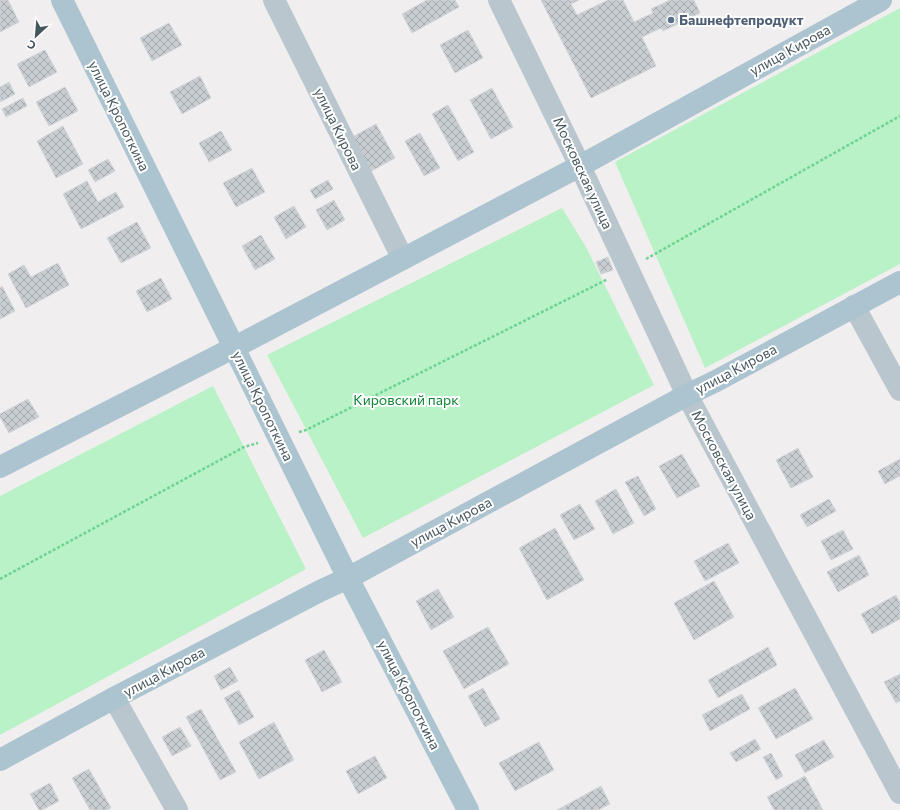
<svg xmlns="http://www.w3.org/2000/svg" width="900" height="810" font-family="Commissioner,sans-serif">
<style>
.park{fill:#b9f2c6}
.building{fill:url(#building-cross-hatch);stroke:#d2d6db}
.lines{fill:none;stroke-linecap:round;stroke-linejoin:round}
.path{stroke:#6ed391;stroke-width:2.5;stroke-dasharray:3 2;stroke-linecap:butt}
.minor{stroke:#b9c6cd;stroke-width:22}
.major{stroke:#acc4d0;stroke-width:22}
.service-dot{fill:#5c6f8a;stroke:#fff;stroke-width:1.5}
.labels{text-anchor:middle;stroke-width:4;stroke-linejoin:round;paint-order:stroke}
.service-label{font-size:14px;font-weight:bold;fill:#4e5e75;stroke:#fff;text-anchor:start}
.street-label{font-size:14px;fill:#45565d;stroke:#fff}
.park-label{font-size:14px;fill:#108537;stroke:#fff}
</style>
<defs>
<pattern id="building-cross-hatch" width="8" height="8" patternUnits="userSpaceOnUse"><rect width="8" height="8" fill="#c8cdd2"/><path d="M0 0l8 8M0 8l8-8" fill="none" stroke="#a4a9ae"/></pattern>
</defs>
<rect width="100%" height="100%" fill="#f1eeef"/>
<g class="park">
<polygon points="900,8 900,264 705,368 615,162"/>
<polygon points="562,208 586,247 654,385 363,538 267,355"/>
<polygon points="213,386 306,569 0,735 0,496"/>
</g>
<g class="building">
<polygon points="0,0 8,0 19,22 0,32"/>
<polygon points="427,0 455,0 459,7 412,33 402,14"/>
<polygon points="541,0 579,0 571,4 577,15 608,0 623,0 634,22 653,13 651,9 670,0 694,0 700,13 663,31 661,28 642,37 656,66 591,98"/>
<polygon points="169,23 182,45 152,61 140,38"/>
<polygon points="468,30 483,58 455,73 440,45"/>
<polygon points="45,50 57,72 29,87 17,64"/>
<polygon points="200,76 211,98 182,114 170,92"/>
<polygon points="9,82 15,94 0,102 0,87"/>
<polygon points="65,87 78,111 49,126 36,102"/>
<polygon points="492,88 513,127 491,139 470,100"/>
<polygon points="23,98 27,106 6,117 2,109"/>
<polygon points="448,105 474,152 458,161 432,114"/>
<polygon points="376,124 395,158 366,174 347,140"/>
<polygon points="63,126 83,164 56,178 37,141"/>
<polygon points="221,131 232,150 209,162 199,143"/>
<polygon points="420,133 440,168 424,176 405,141"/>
<polygon points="108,159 115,171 95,182 88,170"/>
<polygon points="252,168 265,192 236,207 223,183"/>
<polygon points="328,180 333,189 315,199 310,190"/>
<polygon points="87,181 98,202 116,192 124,207 81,229 63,194"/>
<polygon points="334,200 345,220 327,230 316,210"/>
<polygon points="294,206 306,227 286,239 274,217"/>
<polygon points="137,222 151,248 121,263 107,238"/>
<polygon points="261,235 275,259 255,270 242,246"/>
<polygon points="608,257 613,270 601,274 596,262"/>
<polygon points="58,263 69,285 26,308 8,274 24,265 31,277"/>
<polygon points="161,278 172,299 147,312 136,291"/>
<polygon points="2,286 15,311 0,319 0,288"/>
<polygon points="28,399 39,417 9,433 0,417 0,414"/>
<polygon points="798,448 813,477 791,488 776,460"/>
<polygon points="682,454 700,486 677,498 659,466"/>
<polygon points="900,459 900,476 885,484 878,471"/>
<polygon points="638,476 656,509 644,516 625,482"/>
<polygon points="616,489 634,523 613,534 595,501"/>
<polygon points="829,499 836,511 807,527 800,515"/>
<polygon points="580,504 595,529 574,540 560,515"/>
<polygon points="555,528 584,580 547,600 519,548"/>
<polygon points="843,530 853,549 831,560 821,541"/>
<polygon points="728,543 739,563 705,581 694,561"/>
<polygon points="859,555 869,575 838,592 827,572"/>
<polygon points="714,581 734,617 694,640 674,603"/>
<polygon points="438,589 454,617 431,630 416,601"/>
<polygon points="896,595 900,603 900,619 872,634 861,614"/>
<polygon points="488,627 509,664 464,689 443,651"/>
<polygon points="768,647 777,665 718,698 708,680"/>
<polygon points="324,650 342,682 322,692 305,660"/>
<polygon points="230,667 238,681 221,690 214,676"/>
<polygon points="900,674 900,701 896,703 884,682"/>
<polygon points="483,688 500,719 485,727 468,696"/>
<polygon points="795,688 813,719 776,739 758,708"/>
<polygon points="239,690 254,717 239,725 224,698"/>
<polygon points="742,694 750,709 710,731 702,715"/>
<polygon points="201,709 236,772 220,780 186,717"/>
<polygon points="274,722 294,760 259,779 239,742"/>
<polygon points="180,727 191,746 172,756 162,737"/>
<polygon points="755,739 761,749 736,762 730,753"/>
<polygon points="824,740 834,757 805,773 795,755"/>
<polygon points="539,742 554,770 515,791 499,763"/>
<polygon points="771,753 783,776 776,780 763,757"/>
<polygon points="375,756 387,778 358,794 346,771"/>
<polygon points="89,769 111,808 107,810 90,810 72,778"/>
<polygon points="805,776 823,810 774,810 767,797"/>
<polygon points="50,783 59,801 42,810 39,810 30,794"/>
<polygon points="601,786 610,804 598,810 557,810"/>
</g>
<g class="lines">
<g class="path">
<polyline points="646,259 900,116"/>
<polyline points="299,432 306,430 608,279"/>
<polyline points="0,579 244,447 258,443"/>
</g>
<g class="minor">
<polyline points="274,0 403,259"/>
<polyline points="499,0 580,166 687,395 900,793"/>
<polyline points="854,306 900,390"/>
<polyline points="114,698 177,810"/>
</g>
<g class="major">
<polyline points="62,0 348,578 468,810"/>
<polyline points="0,467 235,347 580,166 881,0"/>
<polyline points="0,760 114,698 320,591 348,578 687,395 716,381 900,282"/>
</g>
</g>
<circle class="service-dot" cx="671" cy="20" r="4"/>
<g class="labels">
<g class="service-label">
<text x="679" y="25">Башнефтепродукт</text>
</g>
<g class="street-label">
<text transform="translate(790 50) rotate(-29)" y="5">улица Кирова</text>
<text transform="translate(119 116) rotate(64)" y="5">улица Кропоткина</text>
<text transform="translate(338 129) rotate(64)" y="5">улица Кирова</text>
<text transform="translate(583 173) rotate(65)" y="5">Московская улица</text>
<text transform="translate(736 369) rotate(-28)" y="5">улица Кирова</text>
<text transform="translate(263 406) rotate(64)" y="5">улица Кропоткина</text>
<text transform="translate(724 465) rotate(62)" y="5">Московская улица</text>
<text transform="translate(451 522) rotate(-28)" y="5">улица Кирова</text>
<text transform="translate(164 672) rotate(-28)" y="5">улица Кирова</text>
<text transform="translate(409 695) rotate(63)" y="5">улица Кропоткина</text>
</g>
<g class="park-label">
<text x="406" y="405">Кировский парк</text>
</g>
</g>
<g transform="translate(36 36) rotate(206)" stroke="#ffffff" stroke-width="3" paint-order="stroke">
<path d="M0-3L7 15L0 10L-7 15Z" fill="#45565d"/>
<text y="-6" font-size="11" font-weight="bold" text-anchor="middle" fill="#45565d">С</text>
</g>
</svg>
